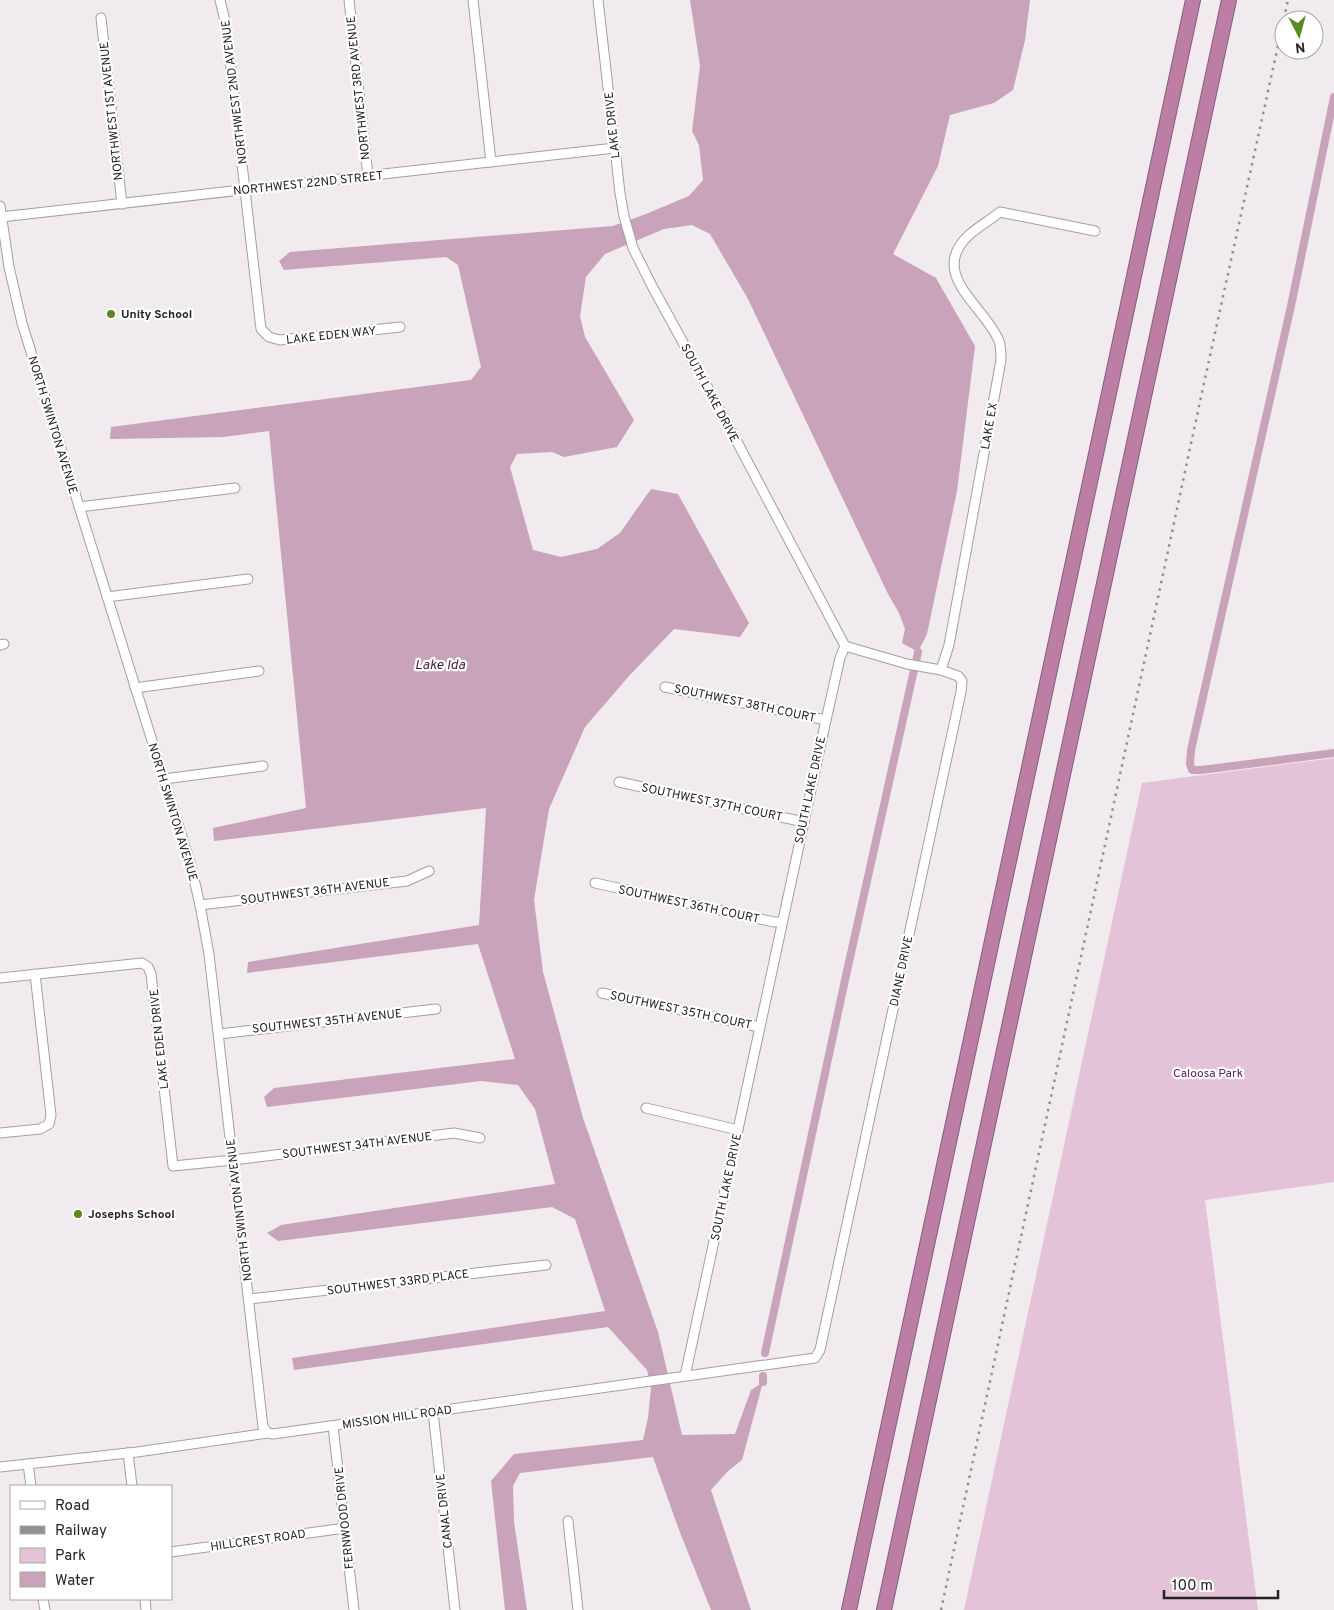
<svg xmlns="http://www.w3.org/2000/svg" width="1334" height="1610" font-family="Overpass,sans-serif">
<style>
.green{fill:#e4c2d7}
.water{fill:#c8a3ba}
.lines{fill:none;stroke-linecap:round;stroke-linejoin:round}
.canal{stroke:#c8a3ba;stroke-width:8}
.minor-casing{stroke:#a49ea2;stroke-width:11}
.highway-casing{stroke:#875e78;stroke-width:16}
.minor{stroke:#fff;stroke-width:9}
.highway{stroke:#bd7ea6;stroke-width:14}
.rail{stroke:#949092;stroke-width:2.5;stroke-dasharray:2.5 5;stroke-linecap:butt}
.poi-dot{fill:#5b8a1e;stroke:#fff;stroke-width:2}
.labels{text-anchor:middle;stroke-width:4.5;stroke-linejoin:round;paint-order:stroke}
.street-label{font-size:12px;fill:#242223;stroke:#fff}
.poi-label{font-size:12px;font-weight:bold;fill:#242223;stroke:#fff;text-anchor:start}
.park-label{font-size:12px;fill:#582849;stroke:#fff}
.water-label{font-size:14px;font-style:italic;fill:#4b1c3c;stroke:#fff}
</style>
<rect width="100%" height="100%" fill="#f1eaee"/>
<polygon class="green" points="1334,758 1334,1182 1205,1200 1258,1610 964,1610 1142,783"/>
<polygon class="water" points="690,0 1030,0 1025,40 1013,90 994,103 950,115 938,166 893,254 936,278 975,346 957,491 927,634 918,652 902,643 905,629 899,613 888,594 748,299 710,234 692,225 664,229 605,254 586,277 580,316 585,337 634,420 617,447 564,457 552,452 517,454 510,467 533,550 561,557 597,549 620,533 651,489 678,494 749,623 740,637 674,629 629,676 585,727 549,809 534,900 543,972 583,1118 658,1332 682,1435 735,1434 751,1390 763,1382 742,1460 728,1471 711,1490 751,1610 711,1610 679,1530 653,1457 520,1473 513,1486 514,1522 527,1610 505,1610 491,1481 514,1454 643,1440 648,1418 651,1388 647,1370 608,1327 294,1370 292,1358 605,1311 575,1219 552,1207 278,1241 267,1233 281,1225 555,1184 535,1109 518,1085 481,1081 267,1107 264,1097 274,1088 515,1059 478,944 247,973 248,962 479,925 486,808 214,841 213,828 306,808 269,431 223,437 110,439 111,427 471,380 481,367 458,265 446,257 284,270 279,261 290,252 613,226 646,214 689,196 703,180 699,145 692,131 700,66"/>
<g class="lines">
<g class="canal">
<polyline points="1334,97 1291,306 1191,750 1190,764 1192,770 1201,770 1334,753"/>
<polyline points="765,1353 845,980 918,652"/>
<polyline points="763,1382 763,1376"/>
</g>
<defs>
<g id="minor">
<polyline points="220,0 226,25 261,329 269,337 280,340 400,327"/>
<polyline points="349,0 368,176"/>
<polyline points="473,0 491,162"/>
<polyline points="598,0 620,193 624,216 633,248 652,286 726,421 845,646 840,658 826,720 685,1376"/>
<polyline points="101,18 122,204"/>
<polyline points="0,206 9,267 22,323 191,866 200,905 209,954 263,1427 268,1433"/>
<polyline points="1,217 615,148"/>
<polyline points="79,507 235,488"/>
<polyline points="107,597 248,579"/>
<polyline points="0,645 4,644"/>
<path d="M941,670L949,645L1001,360C1001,353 1001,347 999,341C985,306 927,274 969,235C978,227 990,220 1000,212L1095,231"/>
<polyline points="665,687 826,720"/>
<polyline points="135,688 259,671"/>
<polyline points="164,779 263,766"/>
<polyline points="619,782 804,822"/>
<polyline points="595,883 774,922 782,922"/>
<polyline points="200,905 407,881 429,871"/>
<polyline points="0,978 142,963 148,967 151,974 173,1166 233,1160 454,1133 480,1138"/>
<polyline points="602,993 759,1027"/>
<polyline points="219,1034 436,1009"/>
<polyline points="646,1108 738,1130"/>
<polyline points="0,1133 40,1129 49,1124 51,1115 35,974"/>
<polyline points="249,1299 546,1265"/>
<polyline points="433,1412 455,1610"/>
<polyline points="333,1426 354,1610"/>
<polyline points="128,1453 132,1486"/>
<polyline points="28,1464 31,1486"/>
<polyline points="0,1467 137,1452 268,1433 273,1434 815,1358 820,1350 961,692 962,681 958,676 941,670 907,664 845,646"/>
<polyline points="568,1521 578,1610"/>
<polyline points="171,1552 345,1528"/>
<polyline points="43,1599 45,1610"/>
<polyline points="145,1599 146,1610"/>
</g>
<g id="highway">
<polyline points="849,1610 1193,0"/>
<polyline points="884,1610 1229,0"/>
</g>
</defs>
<use href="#minor" class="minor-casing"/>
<use href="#highway" class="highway-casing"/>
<use href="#minor" class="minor"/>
<use href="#highway" class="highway"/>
<polyline class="rail" points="941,1610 1201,397 1288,0"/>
</g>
<g class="poi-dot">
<circle cx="111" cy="314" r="5"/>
<circle cx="78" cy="1214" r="5"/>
</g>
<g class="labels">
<g class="street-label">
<text transform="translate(358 88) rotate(-96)" y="4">NORTHWEST 3RD AVENUE</text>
<text transform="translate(234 92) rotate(-97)" y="4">NORTHWEST 2ND AVENUE</text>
<text transform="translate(111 111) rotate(-96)" y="4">NORTHWEST 1ST AVENUE</text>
<text transform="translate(612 125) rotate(-96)" y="4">LAKE DRIVE</text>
<text transform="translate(308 183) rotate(-6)" y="4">NORTHWEST 22ND STREET</text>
<text transform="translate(331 335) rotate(-6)" y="4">LAKE EDEN WAY</text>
<text transform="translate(710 393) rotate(62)" y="4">SOUTH LAKE DRIVE</text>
<text transform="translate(53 425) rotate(73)" y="4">NORTH SWINTON AVENUE</text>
<text transform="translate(989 426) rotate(-80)" y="4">LAKE EX</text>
<text transform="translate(745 703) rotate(12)" y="4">SOUTHWEST 38TH COURT</text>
<text transform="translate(810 790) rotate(-78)" y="4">SOUTH LAKE DRIVE</text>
<text transform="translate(712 802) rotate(12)" y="4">SOUTHWEST 37TH COURT</text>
<text transform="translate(173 812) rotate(73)" y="4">NORTH SWINTON AVENUE</text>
<text transform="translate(315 891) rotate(-7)" y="4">SOUTHWEST 36TH AVENUE</text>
<text transform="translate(689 904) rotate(12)" y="4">SOUTHWEST 36TH COURT</text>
<text transform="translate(901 971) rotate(-78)" y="4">DIANE DRIVE</text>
<text transform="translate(681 1010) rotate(12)" y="4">SOUTHWEST 35TH COURT</text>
<text transform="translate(327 1021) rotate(-6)" y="4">SOUTHWEST 35TH AVENUE</text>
<text transform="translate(159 1039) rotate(-96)" y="4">LAKE EDEN DRIVE</text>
<text transform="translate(357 1145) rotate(-7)" y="4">SOUTHWEST 34TH AVENUE</text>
<text transform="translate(726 1187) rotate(-78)" y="4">SOUTH LAKE DRIVE</text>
<text transform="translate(239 1210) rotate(-97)" y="4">NORTH SWINTON AVENUE</text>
<text transform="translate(398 1282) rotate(-7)" y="4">SOUTHWEST 33RD PLACE</text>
<text transform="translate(397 1417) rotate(-8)" y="4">MISSION HILL ROAD</text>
<text transform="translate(444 1511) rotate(-96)" y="4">CANAL DRIVE</text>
<text transform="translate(344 1518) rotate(-96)" y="4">FERNWOOD DRIVE</text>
<text transform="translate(258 1540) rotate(-8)" y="4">HILLCREST ROAD</text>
</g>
<g class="poi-label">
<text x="121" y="318">Unity School</text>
<text x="88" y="1218">Josephs School</text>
</g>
<g class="park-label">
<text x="1208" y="1077">Caloosa Park</text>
</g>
<g class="water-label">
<text x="440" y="669">Lake Ida</text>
</g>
</g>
<rect x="10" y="1485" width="162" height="115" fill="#ffffff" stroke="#a7a7a7"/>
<rect x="20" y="1501" width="25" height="8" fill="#ffffff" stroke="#a7a7a7"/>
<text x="55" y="1510" font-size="15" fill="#242223">Road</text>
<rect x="20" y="1526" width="25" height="8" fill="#949092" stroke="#a7a7a7"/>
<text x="55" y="1535" font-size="15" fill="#242223">Railway</text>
<rect x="20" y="1548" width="25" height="15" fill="#e4c2d7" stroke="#a7a7a7"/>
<text x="55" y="1560" font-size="15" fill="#242223">Park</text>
<rect x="20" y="1572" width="25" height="15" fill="#c8a3ba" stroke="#a7a7a7"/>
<text x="55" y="1585" font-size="15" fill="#242223">Water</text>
<g transform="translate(1299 35) rotate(174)"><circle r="24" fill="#ffffff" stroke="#a7a7a7"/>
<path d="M0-4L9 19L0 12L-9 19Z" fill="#5b8a1e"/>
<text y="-8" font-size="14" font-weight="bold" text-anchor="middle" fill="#242223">N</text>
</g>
<path d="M1164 1590v8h114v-8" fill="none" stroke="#242223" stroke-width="2.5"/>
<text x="1172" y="1590" font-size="15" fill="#242223" stroke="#ffffff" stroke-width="4" paint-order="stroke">100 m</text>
</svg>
